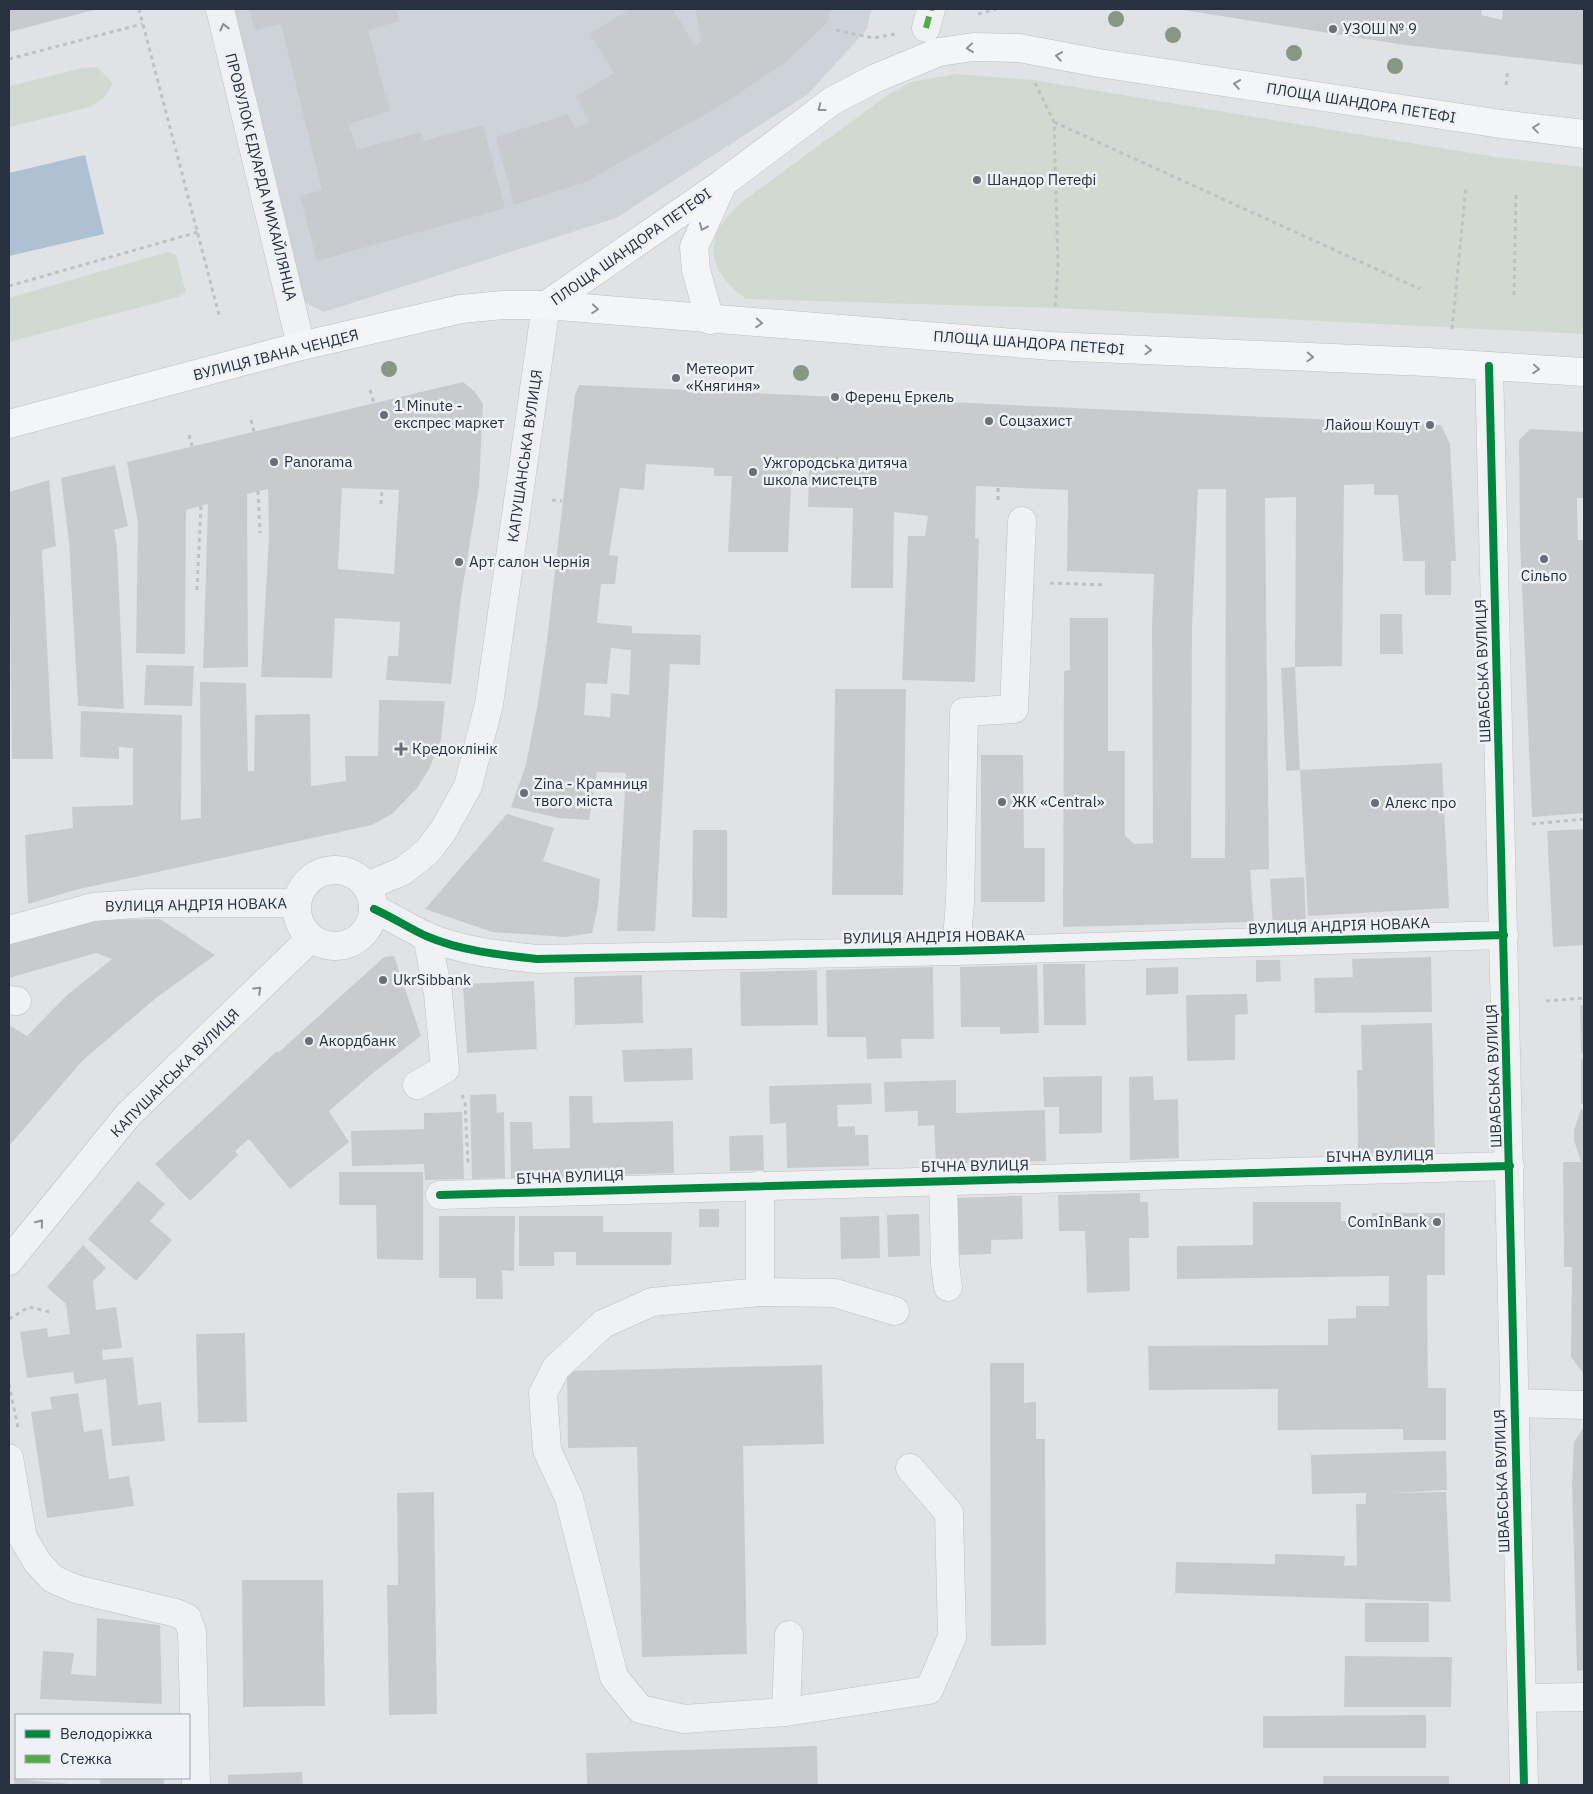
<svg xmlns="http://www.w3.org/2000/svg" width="1593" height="1794" font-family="'IBM Plex Sans',sans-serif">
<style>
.built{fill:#ced3d9}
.green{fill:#d1dad1}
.water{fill:#aec1d2}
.building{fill:#c8cbce;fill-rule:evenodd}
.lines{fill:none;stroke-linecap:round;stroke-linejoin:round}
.minor-casing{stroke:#bec1c4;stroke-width:29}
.major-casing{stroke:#bcc0c4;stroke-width:29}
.path{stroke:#bfc1c6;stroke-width:3;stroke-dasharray:4 4;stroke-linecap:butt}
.minor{stroke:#f0f1f2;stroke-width:28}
.major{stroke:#f4f5f6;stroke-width:28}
.quiet{stroke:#53ab46;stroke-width:6;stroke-dasharray:12 6;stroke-linecap:butt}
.cycleway-casing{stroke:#eef1f6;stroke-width:11}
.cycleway{stroke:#00873e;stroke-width:8}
.tree{fill:#869884}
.oneway{stroke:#8c9198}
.oneway2{stroke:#8e939a}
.poi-dot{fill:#686f79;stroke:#eef1f6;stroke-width:2}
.labels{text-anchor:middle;stroke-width:5;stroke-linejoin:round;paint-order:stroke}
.poi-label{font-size:15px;fill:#27313f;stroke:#eef1f6;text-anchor:start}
.street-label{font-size:15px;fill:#27313f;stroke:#eef1f6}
</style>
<rect width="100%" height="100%" fill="#e0e3e6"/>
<polygon class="built" points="231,9 871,9 867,29 808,94 616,218 324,312 304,302"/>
<g class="green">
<polygon points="97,67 113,83 104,98 90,107 9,127 9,86 83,68"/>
<path d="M957,74L1033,80L1496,157L1584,167V334L1055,308L746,299C722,281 702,257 721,225C725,218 733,211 739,204L889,94L911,82Z"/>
<polygon points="168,252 176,255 186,292 178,297 9,342 9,298"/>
</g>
<polygon class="water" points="85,155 104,234 9,256 9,173"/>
<g class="building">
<polygon points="9,9 98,9 9,32"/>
<polygon points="249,9 396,9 400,21 368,30 390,111 349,124 357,150 421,132 424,141 483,125 505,208 317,261 300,196 322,190 281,24 255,30"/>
<polygon points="629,9 673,9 695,46 702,41 695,9 831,9 828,22 787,61 728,101 586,182 514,205 496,137 568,114 575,128 589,122 576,96 614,73 590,34"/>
<polygon points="1176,9 1482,9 1481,15 1502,20 1503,9 1584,9 1584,65 1405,45"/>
<path d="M463,382L474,391L483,404L479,487L461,597L451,684L386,680L388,656H398L400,622L335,618L332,678L261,677L269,536L268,489L247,494L248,667L203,668L208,504L186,510L185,654L136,653L138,523L127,462ZM342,488L399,490L394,574L338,569Z"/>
<path d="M579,385L1441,425L1450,444L1456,561H1451V595H1425V561H1403L1398,495H1374V484L1344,485L1342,666L1295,667L1296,497L1265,498L1269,869L1250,870L1254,922L1063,927L1064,671L1070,670V618H1108V751H1125V835L1134,844L1153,843L1152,627L1154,574L1067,571L1068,490L976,486L975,538L979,539L975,682L902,680L908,536H925L928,516L894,512L893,588H851L853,508L808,507L809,465H792L788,552H728L732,476H714V468L646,464L644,490L620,488L609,555L618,556L615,584H601L597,623L632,626V633L701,635L700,665L670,664L655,931H617L626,773L597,772L589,820L559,818L511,807L526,765L538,702L547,641L575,395ZM1198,489H1226L1225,858H1191L1192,626ZM611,648L631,650L629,695L611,693L610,717L584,715L586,683L607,684Z"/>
<polygon points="1530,429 1584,432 1584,498 1577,498 1578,540 1584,540 1584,813 1532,817 1520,541 1519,440"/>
<polygon points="115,465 128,526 114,530 117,546 124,709 78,706 69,542 61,478"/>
<polygon points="49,480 56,546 42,550 53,759 12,759 9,492"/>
<polygon points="1380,614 1402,614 1403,654 1380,654"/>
<polygon points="146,665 194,666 192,706 144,705"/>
<polygon points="1295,667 1300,770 1442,763 1449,908 1308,916 1300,770 1286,771 1281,668"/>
<polygon points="200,682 246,683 248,771 254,771 255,715 310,714 311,786 346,781 345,756 378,756 379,700 445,701 441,740 429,769 418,787 392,814 372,825 75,890 28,904 25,835 73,828 72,807 133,805 133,748 119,747 119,759 80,757 81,711 182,715 181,820 201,818"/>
<polygon points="835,689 906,689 903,895 832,895"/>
<polygon points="981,755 1023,755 1024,848 1045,848 1045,902 981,902"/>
<polygon points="507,814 554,828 543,861 600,879 598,906 592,933 565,937 492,932 425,909"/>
<polygon points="1584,829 1584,945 1553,947 1547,831"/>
<polygon points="693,830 727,830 727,918 692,917"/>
<polygon points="1304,877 1306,925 1273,928 1270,879"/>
<polygon points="160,919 215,955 156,998 82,1061 9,1146 9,1025 27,1036 66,996 112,959 96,953 9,978 9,942 87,920"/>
<polygon points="394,956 421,1036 373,1073 329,1111 349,1142 290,1189 249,1139 235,1151 238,1155 190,1201 155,1164 277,1051 278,1053 384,957"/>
<polygon points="1431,957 1432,1012 1315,1013 1314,978 1353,977 1352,959"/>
<polygon points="1256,960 1280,960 1281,981 1256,982"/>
<polygon points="1043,964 1085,964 1086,1025 1044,1025"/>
<polygon points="1037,965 1039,1033 1000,1034 1000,1027 961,1027 960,967"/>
<polygon points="933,967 934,1039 901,1039 902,1058 867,1059 866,1037 827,1037 826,970"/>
<polygon points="1178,967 1178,994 1146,995 1146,968"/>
<polygon points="817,970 818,1025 741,1026 740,972"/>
<polygon points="642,975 643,1023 575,1025 574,977"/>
<polygon points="534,981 537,1049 467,1053 463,984"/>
<polygon points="1247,994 1248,1014 1235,1015 1235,1060 1187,1061 1186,995"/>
<polygon points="1580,1005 1584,1005 1584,1053 1581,1053"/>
<polygon points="1432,1023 1435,1152 1358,1154 1357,1070 1362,1070 1361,1025"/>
<polygon points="692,1048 693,1080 624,1082 622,1050"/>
<rect x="1581" y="1059" width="3" height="45"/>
<polygon points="1102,1076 1102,1133 1059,1134 1059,1107 1044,1107 1043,1077"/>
<polygon points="1153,1076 1154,1100 1178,1099 1179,1158 1130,1160 1129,1077"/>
<polygon points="956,1080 956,1113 1045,1110 1046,1161 936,1164 934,1125 918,1126 918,1111 885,1112 884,1082"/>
<polygon points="871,1083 872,1104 837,1105 838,1127 855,1126 855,1135 868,1135 869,1166 787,1168 786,1123 770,1124 769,1086"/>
<polygon points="496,1094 497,1113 504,1112 505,1178 472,1179 470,1095"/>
<polygon points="569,1096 592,1096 593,1123 673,1121 674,1173 511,1178 510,1122 532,1122 533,1149 570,1148"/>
<polygon points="1581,1109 1584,1109 1584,1374 1571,1357 1572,1267 1564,1267 1563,1162 1581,1162 1574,1140 1574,1130"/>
<polygon points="462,1112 464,1179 425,1180 424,1164 352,1166 351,1131 424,1129 424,1113"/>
<polygon points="763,1135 764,1170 730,1171 729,1136"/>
<polygon points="339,1172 423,1172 423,1260 377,1259 376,1205 339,1205"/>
<polygon points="138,1181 165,1204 150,1221 172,1240 136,1281 88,1239"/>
<polygon points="1140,1193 1140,1202 1148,1202 1149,1238 1129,1238 1130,1291 1087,1293 1085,1231 1059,1231 1058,1195"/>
<polygon points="1022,1196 1023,1239 991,1240 991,1254 958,1255 956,1198"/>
<polygon points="1253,1202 1341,1202 1341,1221 1373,1221 1372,1213 1445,1213 1445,1275 1427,1275 1427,1295 1428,1388 1446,1388 1446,1440 1403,1440 1403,1429 1278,1430 1278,1389 1149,1390 1148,1346 1328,1345 1328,1319 1356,1318 1356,1306 1389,1306 1389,1276 1177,1279 1177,1246 1253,1245"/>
<rect x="699" y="1209" width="20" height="18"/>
<polygon points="919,1214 920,1256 888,1257 887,1215"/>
<polygon points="439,1216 515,1216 514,1271 502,1270 503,1299 476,1299 476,1278 439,1278"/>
<polygon points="519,1216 603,1216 603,1232 672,1232 671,1265 576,1265 576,1252 554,1252 554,1266 519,1266"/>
<polygon points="879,1216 880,1258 841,1259 840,1217"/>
<polygon points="83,1245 106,1268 93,1281 96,1310 116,1307 122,1348 102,1350 103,1360 133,1357 138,1405 161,1402 165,1441 112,1446 106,1379 75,1384 73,1372 27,1378 20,1332 47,1328 48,1337 70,1334 66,1304 47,1287"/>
<polygon points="245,1333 247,1422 198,1423 196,1334"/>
<polygon points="990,1363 1024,1363 1024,1403 1036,1402 1036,1439 1045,1439 1046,1645 991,1646"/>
<polygon points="822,1365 824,1444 743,1446 747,1654 642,1657 637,1447 568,1448 567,1371"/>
<polygon points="78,1393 84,1432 102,1429 109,1479 129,1476 134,1506 47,1518 31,1412 52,1409 50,1397"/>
<polygon points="1584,1427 1584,1670 1577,1671 1572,1484 1574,1442"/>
<polygon points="1446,1451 1447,1490 1389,1493 1446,1492 1451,1602 1175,1593 1176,1562 1275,1564 1275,1554 1345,1556 1344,1566 1357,1565 1356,1504 1366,1504 1366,1493 1312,1494 1311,1455"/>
<polygon points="434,1492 437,1714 389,1715 387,1585 398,1585 397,1493"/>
<polygon points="242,1580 323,1580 325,1706 243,1707"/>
<rect x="1365" y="1603" width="64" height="39"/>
<polygon points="97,1618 160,1625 162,1704 40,1699 43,1651 74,1653 71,1674 96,1676"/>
<polygon points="1345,1656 1452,1657 1451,1707 1344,1707"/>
<polygon points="1426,1715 1426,1748 1263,1748 1263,1716"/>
<polygon points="817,1746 818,1785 587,1785 586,1753"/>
<polygon points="302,1772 303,1785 228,1785 228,1775"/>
<rect x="1323" y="1776" width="126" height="9"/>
<rect x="100" y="1778" width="64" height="7"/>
<polygon points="14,1779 72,1784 72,1785 14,1785"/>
</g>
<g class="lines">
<defs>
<g id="minor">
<polyline points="220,9 301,346"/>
<polyline points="926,28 931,9"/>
<polyline points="1489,366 1524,1785"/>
<circle cx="335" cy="908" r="38"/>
<polyline points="367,886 403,871 427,852 443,831 468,786 489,704 546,305"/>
<path d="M374,909C392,917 409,928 426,936C461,951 500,955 537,959L956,951L1504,935"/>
<polyline points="9,930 93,907 149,903 297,903"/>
<polyline points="956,951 960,902 964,712 1014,709 1022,521"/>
<polyline points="9,1000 17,1001"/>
<polyline points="417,1085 445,1069 438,993 427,936"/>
<polyline points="943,1180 945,1264 948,1287"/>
<polyline points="760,1185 760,1292"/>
<polyline points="440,1195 1510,1166"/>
<polyline points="9,1261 128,1115 311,938"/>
<polyline points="895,1311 835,1293 760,1292 652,1302 603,1324 556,1368 543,1393 547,1450 569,1498 614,1677 640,1709 684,1719 786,1712 929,1690 952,1637 949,1513 910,1468"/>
<polyline points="1514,1403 1584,1405"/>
<polyline points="9,1458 23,1538 38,1563 53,1579 76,1589 176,1613 187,1618 192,1632 196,1785"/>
<polyline points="1522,1698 1584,1697"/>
<polyline points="786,1712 789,1635"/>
</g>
<g id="major">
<polyline points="546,305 723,183 832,101 876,78 939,52 973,47 1019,48 1099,63 1501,124 1584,134"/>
<polyline points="710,320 696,270 694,247 723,183"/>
<polyline points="9,424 301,346 461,309 503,305 546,305 1051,346 1427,362 1584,372"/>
</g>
</defs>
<use href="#minor" class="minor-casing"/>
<use href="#major" class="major-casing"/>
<g class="path">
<polyline points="139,9 219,315"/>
<polyline points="978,14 996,9"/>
<polyline points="836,30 873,38 895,34"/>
<polyline points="9,59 142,24"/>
<polyline points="1035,83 1054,122 1058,265 1055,308"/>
<polyline points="1506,85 1508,69"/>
<polyline points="1054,122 1420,289"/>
<polyline points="9,286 198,232"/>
<polyline points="1514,295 1516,192"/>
<polyline points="1452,329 1466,186"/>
<polyline points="370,390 374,403"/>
<polyline points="251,420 254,432"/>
<polyline points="189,435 192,446"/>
<polyline points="258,491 260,533"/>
<polyline points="552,500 562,501"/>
<polyline points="998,500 998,487"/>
<polyline points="381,504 382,490"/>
<polyline points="1050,583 1106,585"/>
<polyline points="197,590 201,506"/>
<polyline points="1532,824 1584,819"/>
<polyline points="1546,1001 1584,998"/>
<polyline points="462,1095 465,1102 468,1163"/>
<polyline points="9,1319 29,1307 50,1312"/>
<polyline points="9,1384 18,1428"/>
</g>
<use href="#minor" class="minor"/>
<use href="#major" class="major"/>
<polyline class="quiet" points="926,28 931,9"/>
<defs>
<g id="cycleway">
<polyline points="1489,366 1524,1785"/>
<path d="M374,909C392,917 409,928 426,936C461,951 500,955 537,959L956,951L1504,935"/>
<polyline points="440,1195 1510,1166"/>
</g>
</defs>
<use href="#cycleway" class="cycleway-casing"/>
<use href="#cycleway" class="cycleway"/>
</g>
<g class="tree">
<circle cx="1116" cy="19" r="8"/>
<circle cx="1173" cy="35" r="8"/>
<circle cx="1294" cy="53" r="8"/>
<circle cx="1395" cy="66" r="8"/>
<circle cx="389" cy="369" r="8"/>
<circle cx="801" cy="373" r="8"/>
</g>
<defs><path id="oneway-chevron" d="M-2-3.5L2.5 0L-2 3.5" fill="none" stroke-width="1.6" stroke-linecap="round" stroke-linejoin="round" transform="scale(1.25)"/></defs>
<g class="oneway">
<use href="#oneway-chevron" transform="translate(224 27) rotate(-104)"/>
<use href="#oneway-chevron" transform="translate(258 990) rotate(-44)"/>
<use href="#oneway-chevron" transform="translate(40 1223) rotate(-51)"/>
</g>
<g class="oneway2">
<use href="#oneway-chevron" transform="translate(970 48) rotate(174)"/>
<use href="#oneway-chevron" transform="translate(1059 56) rotate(-171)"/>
<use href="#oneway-chevron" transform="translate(1237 84) rotate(-171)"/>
<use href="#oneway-chevron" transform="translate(821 108) rotate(143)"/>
<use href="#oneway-chevron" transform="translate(1536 128) rotate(-173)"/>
<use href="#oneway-chevron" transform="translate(703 227) rotate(114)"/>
<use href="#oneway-chevron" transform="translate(595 309) rotate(5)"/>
<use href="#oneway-chevron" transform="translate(759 323) rotate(4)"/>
<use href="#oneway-chevron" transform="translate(1148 350) rotate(2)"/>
<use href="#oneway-chevron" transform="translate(1310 357) rotate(2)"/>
<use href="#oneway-chevron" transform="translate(1536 369) rotate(4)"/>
</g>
<g class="poi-dot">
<circle cx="1333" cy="29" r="5"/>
<circle cx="977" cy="180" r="5"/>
<circle cx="676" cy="378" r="5"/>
<circle cx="835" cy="397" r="5"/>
<circle cx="384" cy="415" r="5"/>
<circle cx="989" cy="421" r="5"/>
<circle cx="1430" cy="425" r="5"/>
<circle cx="274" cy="462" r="5"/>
<circle cx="753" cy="472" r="5"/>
<circle cx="1544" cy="559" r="5"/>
<circle cx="459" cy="562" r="5"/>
<path d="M398.5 741.5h5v5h5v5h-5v5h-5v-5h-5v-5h5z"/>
<circle cx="524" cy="793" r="5"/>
<circle cx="1002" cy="802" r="5"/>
<circle cx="1375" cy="803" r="5"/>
<circle cx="383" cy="980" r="5"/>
<circle cx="309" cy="1041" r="5"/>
<circle cx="1437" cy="1222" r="5"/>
</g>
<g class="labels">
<g class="poi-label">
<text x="1343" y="34">УЗОШ № 9</text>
<text x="987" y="185">Шандор Петефі</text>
<text x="686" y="374">Метеорит<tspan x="686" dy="17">«Княгиня»</tspan></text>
<text x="845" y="402">Ференц Еркель</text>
<text x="394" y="411">1 Minute -<tspan x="394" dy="17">експрес маркет</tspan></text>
<text x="999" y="426">Соцзахист</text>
<text x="1420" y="430" text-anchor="end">Лайош Кошут</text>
<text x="284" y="467">Panorama</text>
<text x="763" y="468">Ужгородська дитяча<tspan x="763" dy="17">школа мистецтв</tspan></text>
<text x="469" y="567">Арт салон Чернія</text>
<text x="1544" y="581" text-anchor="middle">Сільпо</text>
<text x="412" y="754">Кредоклінік</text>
<text x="534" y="789">Zina - Крамниця<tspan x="534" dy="17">твого міста</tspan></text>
<text x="1012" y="807">ЖК «Central»</text>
<text x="1385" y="808">Алекс про</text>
<text x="393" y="985">UkrSibbank</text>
<text x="319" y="1046">Акордбанк</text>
<text x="1427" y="1227" text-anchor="end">ComInBank</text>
</g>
<g class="street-label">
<text transform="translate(1361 103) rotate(9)" y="5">ПЛОЩА ШАНДОРА ПЕТЕФІ</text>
<text transform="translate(261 177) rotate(76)" y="5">ПРОВУЛОК ЕДУАРДА МИХАЙЛЯНЦА</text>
<text transform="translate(631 247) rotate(-35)" y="5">ПЛОЩА ШАНДОРА ПЕТЕФІ</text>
<text transform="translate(1029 343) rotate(4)" y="5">ПЛОЩА ШАНДОРА ПЕТЕФІ</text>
<text transform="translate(276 355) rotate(-14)" y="5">ВУЛИЦЯ ІВАНА ЧЕНДЕЯ</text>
<text transform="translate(525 456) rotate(-82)" y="5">КАПУШАНСЬКА ВУЛИЦЯ</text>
<text transform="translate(1483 671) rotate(-92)" y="5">ШВАБСЬКА ВУЛИЦЯ</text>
<text transform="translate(196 905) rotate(-1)" y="5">ВУЛИЦЯ АНДРІЯ НОВАКА</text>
<text transform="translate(1339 926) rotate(-2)" y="5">ВУЛИЦЯ АНДРІЯ НОВАКА</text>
<text transform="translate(934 937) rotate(-1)" y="5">ВУЛИЦЯ АНДРІЯ НОВАКА</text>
<text transform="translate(175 1073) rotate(-45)" y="5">КАПУШАНСЬКА ВУЛИЦЯ</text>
<text transform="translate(1494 1076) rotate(-92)" y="5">ШВАБСЬКА ВУЛИЦЯ</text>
<text transform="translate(1380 1156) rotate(-1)" y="5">БІЧНА ВУЛИЦЯ</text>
<text transform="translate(975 1166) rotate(-1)" y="5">БІЧНА ВУЛИЦЯ</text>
<text transform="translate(570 1177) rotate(-2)" y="5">БІЧНА ВУЛИЦЯ</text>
<text transform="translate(1502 1481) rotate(-92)" y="5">ШВАБСЬКА ВУЛИЦЯ</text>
</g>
</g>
<rect width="1593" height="1794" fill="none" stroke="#27313f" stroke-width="20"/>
<rect x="15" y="1714" width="175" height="65" fill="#eef1f6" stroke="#9ea4ad"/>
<rect x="25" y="1730" width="25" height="8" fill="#00873e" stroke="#9ea4ad"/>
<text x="60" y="1739" font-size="15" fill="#27313f">Велодоріжка</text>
<rect x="25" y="1755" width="25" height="8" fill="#53ab46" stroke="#9ea4ad"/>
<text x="60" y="1764" font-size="15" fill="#27313f">Стежка</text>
</svg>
